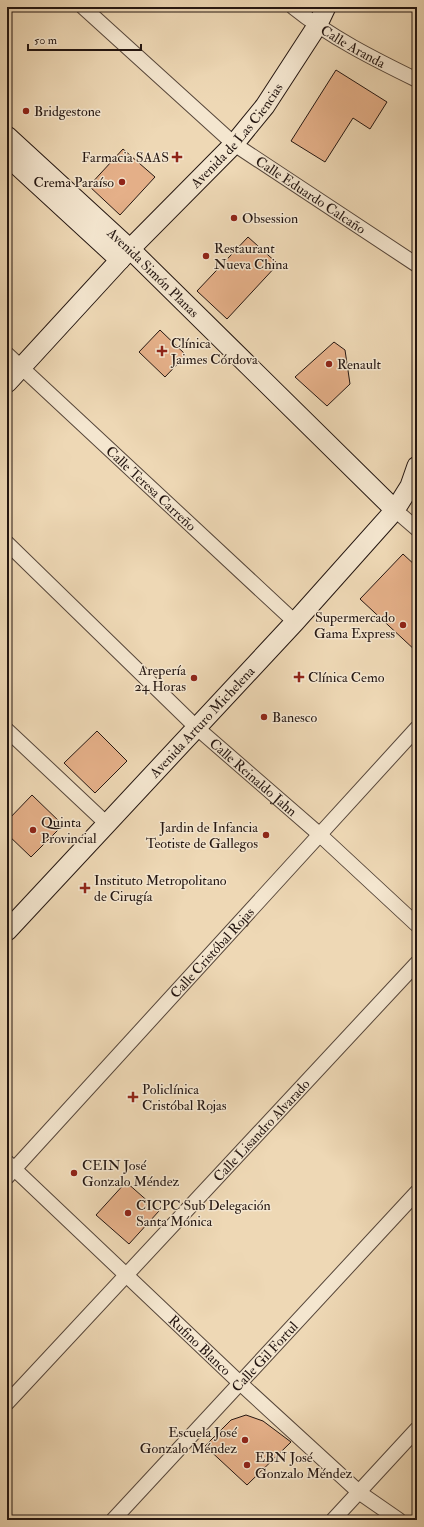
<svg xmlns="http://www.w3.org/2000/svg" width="424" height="1527" font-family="'IM FELL Double Pica',serif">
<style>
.building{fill:#e5b089;stroke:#241611}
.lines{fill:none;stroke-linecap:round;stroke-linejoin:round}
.street-casing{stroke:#56463a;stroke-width:16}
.secondary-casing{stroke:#241611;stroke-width:21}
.street{stroke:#f4e6cf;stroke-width:14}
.secondary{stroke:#f4e6cf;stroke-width:19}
.poi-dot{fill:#8f2418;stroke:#f4e6cf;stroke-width:1.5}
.labels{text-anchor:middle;stroke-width:3;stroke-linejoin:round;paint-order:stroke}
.street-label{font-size:14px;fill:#241611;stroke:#f4e6cf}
.poi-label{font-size:14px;fill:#241611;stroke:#f4e6cf;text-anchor:start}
</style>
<rect width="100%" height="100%" fill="#eed8b5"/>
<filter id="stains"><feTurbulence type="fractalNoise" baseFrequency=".005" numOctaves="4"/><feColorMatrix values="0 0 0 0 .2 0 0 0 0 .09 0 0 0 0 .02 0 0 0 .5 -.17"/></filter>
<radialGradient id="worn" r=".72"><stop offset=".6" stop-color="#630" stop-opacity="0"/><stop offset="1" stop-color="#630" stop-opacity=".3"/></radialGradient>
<g class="building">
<polygon points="336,70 387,102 370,129 353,118 325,162 291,141"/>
<polygon points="123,149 155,177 120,215 89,186"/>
<polygon points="248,237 278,264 227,319 197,291"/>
<polygon points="160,330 186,355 165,377 139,352"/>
<polygon points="334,342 345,350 350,384 327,406 295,377"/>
<polygon points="403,554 417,567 417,652 360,599"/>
<polygon points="97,731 127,761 95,793 64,763"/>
<polygon points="32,795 63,825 31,857 7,834 7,821"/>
<polygon points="126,1182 159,1211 129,1244 96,1215"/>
<polygon points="246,1415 263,1421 291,1442 247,1485 205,1446 231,1420"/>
</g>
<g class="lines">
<defs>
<g id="street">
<path id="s1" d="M83,7L234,144L417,265"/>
<path id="s2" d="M293,7C330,37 374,59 417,80"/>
<path id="s3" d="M7,354L295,622"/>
<polyline points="395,510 417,529"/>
<path id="s4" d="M7,543L197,728L319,834L417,925"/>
<polyline points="7,730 107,824"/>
<path id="s5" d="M7,1162L241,1384L360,1493L399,1520"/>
<path id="s6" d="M7,1177L417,728"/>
<path id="s7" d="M7,1403L417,963"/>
<path id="s8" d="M113,1520L417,1192"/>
<polyline points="333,1520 417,1429"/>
</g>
<g id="secondary">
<path id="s9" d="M7,136L130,249L395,510"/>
<polyline points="7,156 120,260"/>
<path id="s10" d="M7,383L130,249L234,144L265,106L317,26L326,7"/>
<path id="s11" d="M7,931L295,622L395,510L410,486L417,466"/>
</g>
</defs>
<use href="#street" class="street-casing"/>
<use href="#secondary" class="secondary-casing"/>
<use href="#street" class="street"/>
<use href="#secondary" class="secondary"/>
</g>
<g class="poi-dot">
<circle cx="26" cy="111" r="4"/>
<path d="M175 151h4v4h4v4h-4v4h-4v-4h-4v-4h4z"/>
<circle cx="122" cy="182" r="4"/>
<circle cx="234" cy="218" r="4"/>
<circle cx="206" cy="256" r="4"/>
<path d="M160 345h4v4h4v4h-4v4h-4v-4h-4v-4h4z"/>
<circle cx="329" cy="364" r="4"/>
<circle cx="403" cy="625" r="4"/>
<path d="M297 671h4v4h4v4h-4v4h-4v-4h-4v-4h4z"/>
<circle cx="194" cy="678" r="4"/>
<circle cx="264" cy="717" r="4"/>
<circle cx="33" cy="830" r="4"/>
<circle cx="266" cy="835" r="4"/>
<path d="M83 882h4v4h4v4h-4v4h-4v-4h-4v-4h4z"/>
<path d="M131 1091h4v4h4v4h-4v4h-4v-4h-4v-4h4z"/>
<circle cx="74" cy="1173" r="4"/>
<circle cx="128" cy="1213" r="4"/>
<circle cx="245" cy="1440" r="4"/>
<circle cx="247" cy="1465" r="4"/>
</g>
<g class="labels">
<g class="street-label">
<text dy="5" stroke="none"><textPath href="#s2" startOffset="72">Calle Aranda</textPath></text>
<text dy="5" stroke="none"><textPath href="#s10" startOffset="338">Avenida de Las Ciencias</textPath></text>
<text dy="5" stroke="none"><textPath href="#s1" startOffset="296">Calle Eduardo Calcaño</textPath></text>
<text dy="5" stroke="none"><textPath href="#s9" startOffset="200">Avenida Simón Planas</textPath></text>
<text dy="5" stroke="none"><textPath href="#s3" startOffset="197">Calle Teresa Carreño</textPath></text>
<text dy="5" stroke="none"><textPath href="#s11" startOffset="286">Avenida Arturo Michelena</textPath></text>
<text dy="5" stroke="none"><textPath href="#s4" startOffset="340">Calle Reinaldo Jahn</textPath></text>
<text dy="5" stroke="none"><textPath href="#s6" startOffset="304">Calle Cristóbal Rojas</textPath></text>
<text dy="5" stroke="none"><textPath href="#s7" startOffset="373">Calle Lisandro Alvarado</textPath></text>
<text dy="5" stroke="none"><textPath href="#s5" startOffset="266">Rufino Blanco</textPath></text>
<text dy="5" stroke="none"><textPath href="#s8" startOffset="223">Calle Gil Fortul</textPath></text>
</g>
<g class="poi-label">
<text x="34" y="116">Bridgestone</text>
<text x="169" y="162" text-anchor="end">Farmacia SAAS</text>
<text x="114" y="187" text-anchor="end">Crema Paraíso</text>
<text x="242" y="223">Obsession</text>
<text x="214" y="253">Restaurant<tspan x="214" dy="16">Nueva China</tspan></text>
<text x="171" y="348">Clínica<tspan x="171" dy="16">Jaimes Córdova</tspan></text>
<text x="337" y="369">Renault</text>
<text x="395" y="622" text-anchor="end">Supermercado<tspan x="395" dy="16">Gama Express</tspan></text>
<text x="186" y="675" text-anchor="end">Arepería<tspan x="186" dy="16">24 Horas</tspan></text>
<text x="308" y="682">Clínica Cemo</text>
<text x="272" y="722">Banesco</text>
<text x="41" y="827">Quinta<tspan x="41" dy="16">Provincial</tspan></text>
<text x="258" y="832" text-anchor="end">Jardin de Infancia<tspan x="258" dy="16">Teotiste de Gallegos</tspan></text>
<text x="94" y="885">Instituto Metropolitano<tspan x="94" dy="16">de Cirugía</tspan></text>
<text x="142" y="1094">Policlínica<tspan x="142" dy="16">Cristóbal Rojas</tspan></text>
<text x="82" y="1170">CEIN José<tspan x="82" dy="16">Gonzalo Méndez</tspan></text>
<text x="136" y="1210">CICPC Sub Delegación<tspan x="136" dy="16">Santa Mónica</tspan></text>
<text x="237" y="1437" text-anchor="end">Escuela José<tspan x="237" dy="16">Gonzalo Méndez</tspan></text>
<text x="255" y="1462">EBN José<tspan x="255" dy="16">Gonzalo Méndez</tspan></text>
</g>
</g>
<rect width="424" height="1527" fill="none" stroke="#eed8b5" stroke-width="24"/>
<rect x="8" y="8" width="408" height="1511" fill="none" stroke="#241611" stroke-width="2"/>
<rect x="12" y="12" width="400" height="1503" fill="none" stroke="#241611"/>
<path d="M28 44v6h113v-6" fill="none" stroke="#241611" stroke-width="2"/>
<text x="34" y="44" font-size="12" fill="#241611" stroke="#f4e6cf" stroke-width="3" paint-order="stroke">50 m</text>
<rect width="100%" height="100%" filter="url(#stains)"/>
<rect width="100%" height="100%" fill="url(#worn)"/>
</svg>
